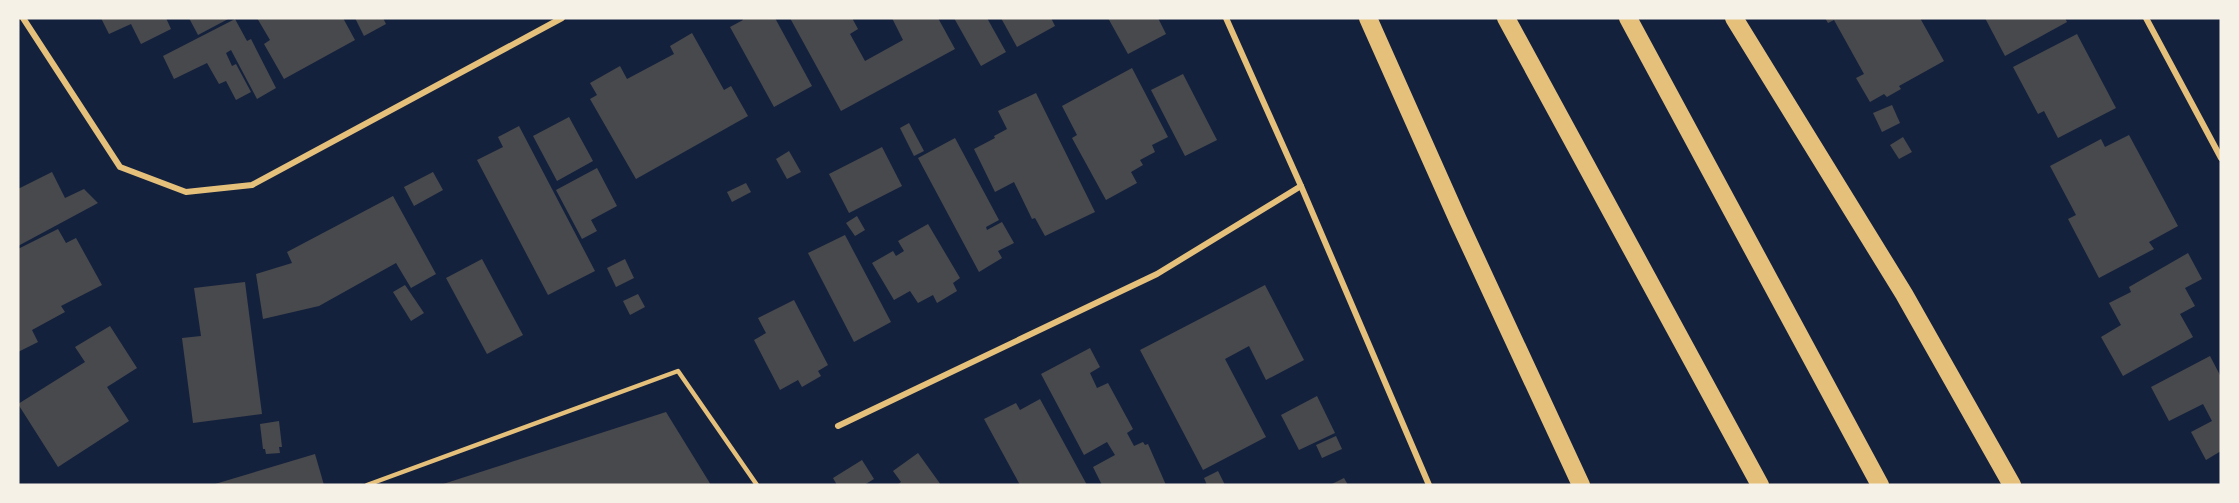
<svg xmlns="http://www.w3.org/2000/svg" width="2239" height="503" font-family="Rubik,sans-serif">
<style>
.building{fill:#48494c}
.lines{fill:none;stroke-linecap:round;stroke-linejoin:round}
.service{stroke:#e5c07b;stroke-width:4.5}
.minor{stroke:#e5c07b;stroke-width:6}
.motorway{stroke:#e5c07b;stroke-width:18}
</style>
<rect width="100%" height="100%" fill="#14213d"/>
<g class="building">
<polygon points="101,18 166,18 171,29 141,44 131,24 109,34"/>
<polygon points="189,18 230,18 198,35"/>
<polygon points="257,18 343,18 355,40 284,79 264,44 270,40"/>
<polygon points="355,18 383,18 386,24 364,36"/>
<polygon points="742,18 775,18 812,86 774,107 730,27 743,20"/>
<polygon points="790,18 852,18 858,29 850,34 865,61 903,40 892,18 938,18 955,49 841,111"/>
<polygon points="954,18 987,18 1006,52 981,66"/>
<polygon points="1001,18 1051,18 1055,26 1017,47"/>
<polygon points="1108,18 1158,18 1166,34 1128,54"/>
<polygon points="1825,18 1920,18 1944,61 1899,86 1901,89 1887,97 1884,94 1870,102 1856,78 1864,74 1834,20 1828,23"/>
<polygon points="1985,18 2065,18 2067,22 2005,56"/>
<polygon points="235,19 247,41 251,39 276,88 257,99 231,50 226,53 232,66 236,64 251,92 236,100 226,81 219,84 207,63 174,79 163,56"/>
<polygon points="692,33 724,90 731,86 748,116 636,179 590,99 597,95 590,83 620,66 627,79 674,54 670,46"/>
<polygon points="2077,34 2116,108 2058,138 2044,111 2038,114 2013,67"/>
<polygon points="1132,68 1168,137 1152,145 1155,152 1140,160 1143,165 1131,172 1137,183 1106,200 1072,138 1077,135 1062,106"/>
<polygon points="1183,74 1217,140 1185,156 1151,90"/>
<polygon points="1036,93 1095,212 1045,236 1035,218 1032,219 1014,182 995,192 974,149 995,138 994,136 1007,129 998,111"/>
<polygon points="1892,105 1900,123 1882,132 1873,113"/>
<polygon points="569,117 593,161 557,181 533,136"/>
<polygon points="909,123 924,151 914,156 900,128"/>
<polygon points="519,126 595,271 548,295 477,160 503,147 498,137"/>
<polygon points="2129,135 2178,226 2149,242 2154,249 2099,278 2068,219 2076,215 2050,166 2101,139 2105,147"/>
<polygon points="1903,137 1912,152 1899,159 1890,145"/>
<polygon points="955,138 999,220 986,227 987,230 1002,222 1014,243 998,251 1002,258 979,272 918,158"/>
<polygon points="882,147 902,186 849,213 829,174"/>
<polygon points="789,151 801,172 787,179 776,159"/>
<polygon points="597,168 617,206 591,220 597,231 582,239 556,190"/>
<polygon points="52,172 65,198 84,189 98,203 18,246 18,189"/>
<polygon points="433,172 443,190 414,206 404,187"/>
<polygon points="746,183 751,192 732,202 727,192"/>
<polygon points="393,196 436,274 411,288 396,263 319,306 263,319 256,274 292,263 287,252"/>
<polygon points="857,216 865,230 855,236 846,223"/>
<polygon points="928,224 960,278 953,283 957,291 937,303 933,295 918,303 910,291 894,300 872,263 893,251 896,256 904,251 898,241"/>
<polygon points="58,229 66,243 76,238 102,285 61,306 65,312 32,330 38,342 18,352 18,249"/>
<polygon points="845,235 891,322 854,342 808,253"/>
<polygon points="2188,253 2202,279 2185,288 2195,306 2180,314 2193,337 2123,376 2101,337 2121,325 2109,303 2131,292 2129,287"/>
<polygon points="482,259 523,335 487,354 446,278"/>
<polygon points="625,259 634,278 616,287 607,268"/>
<polygon points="245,282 262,414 193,423 182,338 201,336 194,288"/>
<polygon points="405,285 424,313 411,321 393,292"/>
<polygon points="1265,285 1304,360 1266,380 1249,346 1225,359 1266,437 1203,470 1140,350"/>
<polygon points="638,294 645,307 630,315 623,301"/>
<polygon points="794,300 828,365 818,371 821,376 802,387 798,380 780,390 754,340 766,333 758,318"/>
<polygon points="110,326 137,368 107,387 129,421 58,467 18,404 85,362 75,347"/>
<polygon points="1090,348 1100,367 1090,373 1097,388 1108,383 1133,429 1127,433 1134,446 1143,442 1145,445 1148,444 1166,485 1102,485 1093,467 1115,455 1107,442 1084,455 1041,374"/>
<polygon points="2210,356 2221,377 2221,451 2206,460 2191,432 2212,421 2203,404 2169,421 2151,387"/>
<polygon points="1317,396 1335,433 1299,450 1281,415"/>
<polygon points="1040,399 1087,485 1020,485 984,419 1016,403 1020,410"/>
<polygon points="666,412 711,485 440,485"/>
<polygon points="279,421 282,447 279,447 280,453 266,454 265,449 263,449 260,424"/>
<polygon points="1336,436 1342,449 1322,458 1316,445"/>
<polygon points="918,453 941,485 897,485 901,482 893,471"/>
<polygon points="315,454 324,485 215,485 215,484"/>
<polygon points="862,460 874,479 864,485 837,485 833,478"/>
<polygon points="1218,471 1225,485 1207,485 1204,478"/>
<polygon points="1344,478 1348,485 1330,485"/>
</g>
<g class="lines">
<polyline class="service" points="367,485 678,371 757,485"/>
<g class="minor">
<polyline points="23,18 120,167 186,192 252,185 562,18"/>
<polyline points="1226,18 1301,186 1429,485"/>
<polyline points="2146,18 2221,158"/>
<polyline points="838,426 1157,274 1301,186"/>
</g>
<g class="motorway">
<polyline points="1368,18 1458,220 1581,485"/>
<polyline points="1506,18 1760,485"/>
<polyline points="1628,18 1880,485"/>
<polyline points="1734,18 1904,294 2012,485"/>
</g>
</g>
<rect width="2239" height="503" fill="none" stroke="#f6f1e7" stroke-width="39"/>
</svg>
